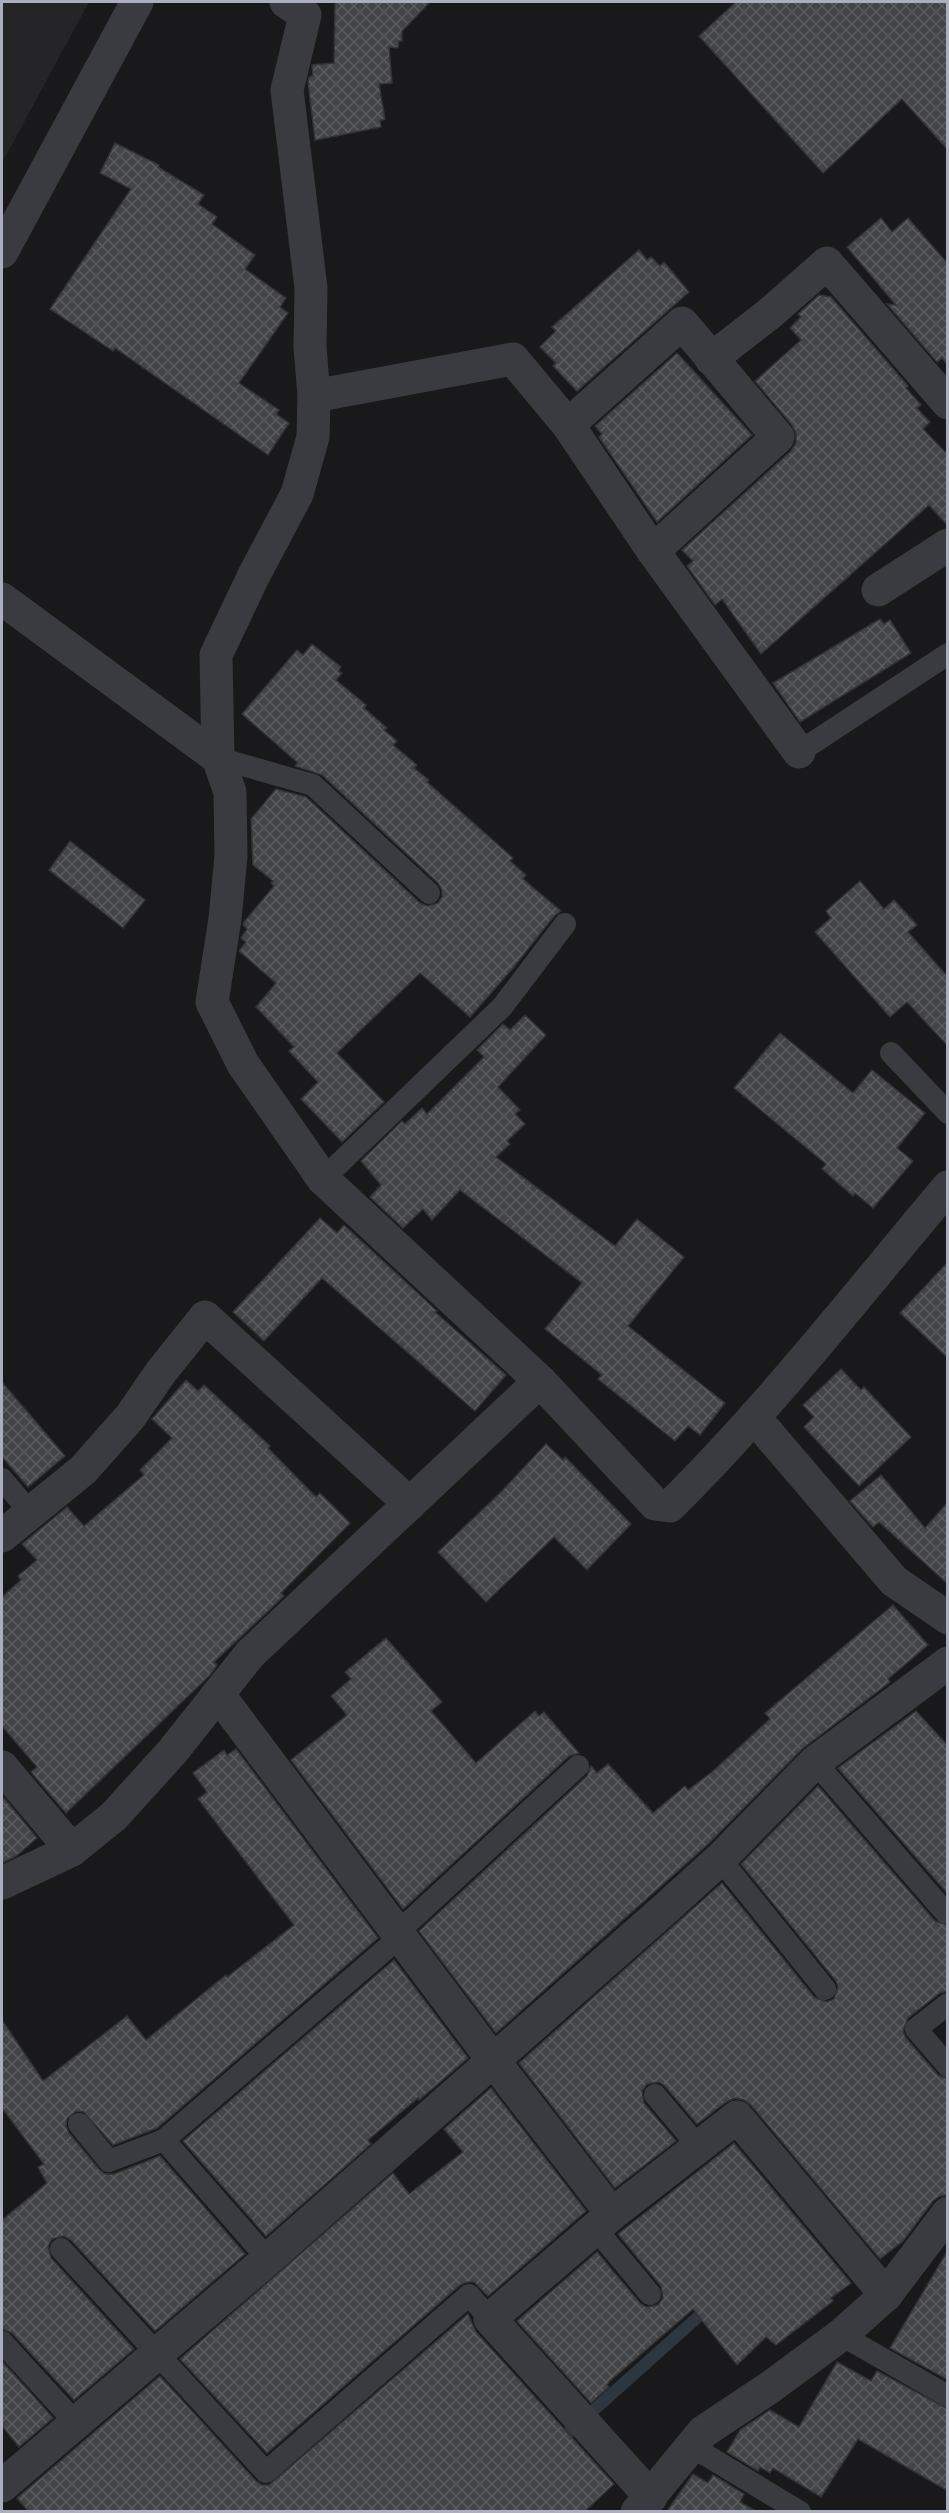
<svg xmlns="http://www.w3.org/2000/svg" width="949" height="2513" font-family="Jost,sans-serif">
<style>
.built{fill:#252528}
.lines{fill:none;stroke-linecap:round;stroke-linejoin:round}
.stream{stroke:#2e3740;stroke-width:12}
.building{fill:url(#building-cross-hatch);stroke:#333337;stroke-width:1.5}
.service{stroke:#3a3b40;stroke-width:22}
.minor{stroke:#3a3b40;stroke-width:33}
.tertiary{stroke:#3a3b40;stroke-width:33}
</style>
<defs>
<pattern id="building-cross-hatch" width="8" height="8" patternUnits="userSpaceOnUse" patternTransform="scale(1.5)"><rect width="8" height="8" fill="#434448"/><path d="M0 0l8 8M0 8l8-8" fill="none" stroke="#5b5c60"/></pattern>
</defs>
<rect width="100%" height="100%" fill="#19191b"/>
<polygon class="built" points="2,2 89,2 2,163"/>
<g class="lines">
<polyline class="stream" points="557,2443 709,2307"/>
</g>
<g class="building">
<polygon points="335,2 430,2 402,31 402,41 399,41 398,48 389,47 392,83 379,84 385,119 380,121 381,127 315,140 308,82 309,77 313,76 312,65 334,63"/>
<polygon points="736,2 948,2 948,150 902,99 823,173 699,36"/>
<polygon points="115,143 159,165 158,167 204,195 198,204 217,217 212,224 255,255 245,269 286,298 280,307 288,313 239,383 279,410 276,414 289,423 268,455 115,348 113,351 50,309 131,189 100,173"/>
<polygon points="881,218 892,232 908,218 948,264 948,365 942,358 937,362 887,304 896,305 847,247"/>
<polygon points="639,250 647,260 651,257 660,266 664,262 689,292 577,391 553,366 556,363 540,347 556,331 552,327"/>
<polygon points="819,295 831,297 908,386 906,388 921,405 917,408 930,422 923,429 948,455 948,526 929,505 761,654 722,599 715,605 687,566 693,561 682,550 791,451 796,443 796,434 792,425 755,381 801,340 790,328 801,317 798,314"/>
<polygon points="677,353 752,435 657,522 599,437 602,434 595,426"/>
<polygon points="880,619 884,624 890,620 911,653 800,722 773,683"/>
<polygon points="312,644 341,667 338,671 342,673 336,680 366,705 364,708 387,728 384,730 397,741 393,745 417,765 414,768 429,780 427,782 513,858 510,861 526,875 523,879 561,911 554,916 513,968 470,1017 420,973 337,1053 384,1102 342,1142 301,1099 318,1082 289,1051 294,1047 256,1007 276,983 239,951 246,942 241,938 247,929 243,925 244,922 274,886 271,883 273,881 253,865 251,819 276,789 306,797 420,903 427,906 438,903 442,897 442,890 438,883 322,775 295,766 298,763 242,714 297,650 303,655"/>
<polygon points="70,841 145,900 123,928 49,870"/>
<polygon points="860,881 884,909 894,900 917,925 908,932 948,977 948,1046 907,1002 890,1017 815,932 831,918 826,911"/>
<polygon points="525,1015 546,1035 498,1087 520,1110 515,1114 525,1124 507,1141 510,1144 496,1157 615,1246 637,1219 684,1257 628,1326 725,1403 700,1435 688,1426 675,1441 598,1379 602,1375 545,1329 582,1283 460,1190 432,1220 423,1209 403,1228 370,1197 381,1185 361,1161 402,1121 405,1124 422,1108 427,1114 484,1057 477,1050 503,1024 510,1030"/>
<polygon points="780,1033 853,1093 872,1070 925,1113 897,1148 913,1161 873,1208 855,1193 853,1196 822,1169 826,1164 734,1088"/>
<polygon points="320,1218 337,1233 344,1225 437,1311 435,1312 506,1375 475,1411 322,1278 264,1341 233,1312"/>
<polygon points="948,1262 948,1358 900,1313"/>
<polygon points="841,1369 861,1390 864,1387 911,1437 859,1486 804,1427 814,1417 803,1405"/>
<polygon points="186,1380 198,1391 204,1385 270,1446 268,1448 316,1497 320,1493 350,1523 281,1593 284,1596 214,1662 217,1665 210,1675 66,1813 31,1772 37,1767 2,1726 2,1597 21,1580 18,1576 37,1560 22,1544 67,1507 84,1526 144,1475 140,1470 172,1438 152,1419"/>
<polygon points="2,1382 65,1456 28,1487 2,1457"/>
<polygon points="546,1444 563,1460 565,1457 631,1524 587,1570 554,1537 486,1602 438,1552 500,1493"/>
<polygon points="881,1475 925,1528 948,1502 948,1584 879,1522 873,1527 850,1501"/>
<polygon points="893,1605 928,1645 888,1679 890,1682 802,1749 707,1845 496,2033 419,1931 587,1776 591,1766 597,1773 608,1764 653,1813 685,1786 688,1790 712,1772 770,1719 765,1713"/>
<polygon points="386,1638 442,1702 431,1711 476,1763 535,1711 539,1716 544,1712 579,1753 569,1756 403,1909 291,1760 347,1715 331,1696 351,1679 345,1672"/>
<polygon points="916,1711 948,1746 948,1894 838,1768"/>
<polygon points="236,1749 378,1938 157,2128 113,2145 84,2112 76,2111 67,2119 66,2126 69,2133 99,2169 105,2174 114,2174 160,2156 245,2254 155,2331 71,2240 64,2236 52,2239 48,2246 51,2258 134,2349 74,2400 12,2333 2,2329 2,2220 47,2183 38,2167 44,2164 2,2108 2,2020 43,2081 127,2016 146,2040 226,1975 227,1977 294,1925 198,1799 207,1792 193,1773 224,1750 227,1755"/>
<polygon points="818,1786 935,1921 948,1925 948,1991 940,1993 908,2018 903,2031 906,2038 938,2075 948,2079 948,2195 940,2196 933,2201 903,2241 880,2259 751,2105 744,2100 735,2098 726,2102 697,2124 665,2086 659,2082 647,2084 642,2091 644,2103 676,2141 615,2188 519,2063 722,1883 814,1997 827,2002 834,1999 838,1987 836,1981 741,1864"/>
<polygon points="4,1798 37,1838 16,1856 2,1863 2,1800"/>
<polygon points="394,1960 468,2058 419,2100 418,2098 368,2140 371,2144 266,2236 183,2141"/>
<polygon points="491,2088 586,2211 488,2296 474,2282 467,2282 460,2285 267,2453 180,2359 393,2173 409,2194 463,2152 444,2129"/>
<polygon points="734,2143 851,2283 831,2298 833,2301 776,2345 766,2337 737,2365 693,2309 610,2381 607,2385 609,2387 591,2403 517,2321 597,2252 640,2303 646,2307 658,2305 663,2298 661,2286 618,2234"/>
<polygon points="948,2250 948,2380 890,2348"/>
<polygon points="468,2314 476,2332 614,2484 585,2511 28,2511 17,2498 160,2376 256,2481 262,2485 269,2485"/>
<polygon points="2,2361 53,2418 19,2447 2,2426"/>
<polygon points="837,2362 871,2381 877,2371 948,2409 948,2491 858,2439 821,2497 773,2468 770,2473 760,2467 758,2471 727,2452 740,2430 770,2410 799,2427"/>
<polygon points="693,2474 708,2483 713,2475 744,2494 740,2502 756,2511 667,2511"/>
</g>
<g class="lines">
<g class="service">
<polyline points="799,752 948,654"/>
<polyline points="218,758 313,785 429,893"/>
<polyline points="891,1053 948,1113"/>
<polyline points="323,1179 502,1007 565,924"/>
<polyline points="2,1479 30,1512"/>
<polyline points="815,1762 945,1912"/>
<polyline points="720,1859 825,1989"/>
<polyline points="397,1933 578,1766"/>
<polyline points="948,2004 916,2029 948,2066"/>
<polyline points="655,2095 698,2146"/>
<polyline points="79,2124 109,2161 164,2140"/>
<polyline points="595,2228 650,2294"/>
<polyline points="61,2249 266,2472 469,2295 490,2319"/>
<polyline points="268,2259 164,2140 400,1937"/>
<polyline points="841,2335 948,2396"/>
<polyline points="2,2342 75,2422"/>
<polyline points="691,2446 800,2512"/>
</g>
<g class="minor">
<path d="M286,2L305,15L287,90L311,288L310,347L314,396L313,437L297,494L254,575L216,655L218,758L230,792L231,856L225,919L212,1002L243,1064L323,1179L540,1381L655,1504L670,1506C770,1407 857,1295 948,1187"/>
<polyline points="711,359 769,314 827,263 948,403"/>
<polyline points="314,396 513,359 568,425 653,551 799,752"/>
<polyline points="568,425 682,323 778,437 653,551"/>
<polyline points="878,590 948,545"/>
<polyline points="2,599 218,758"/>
<polyline points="754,1417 894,1581 948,1618"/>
<polyline points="2,1536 83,1470 130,1417 161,1372 205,1317 410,1504"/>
<polyline points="218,1694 493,2060 612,2214"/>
<polyline points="2,1767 72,1850"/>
<polyline points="2,1883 72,1850 114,1816 172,1752 250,1654 540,1381"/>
<polyline points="2,2486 268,2259 665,1909 720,1859 815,1762 948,1663"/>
<polyline points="651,2497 490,2319 612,2214 737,2117 886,2295"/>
<polyline points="637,2512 703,2432 769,2388 841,2335 886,2295 948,2213"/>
</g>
<polyline class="tertiary" points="2,252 137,2"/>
</g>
<rect width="949" height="2513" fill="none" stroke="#abafbb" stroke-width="6"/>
</svg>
